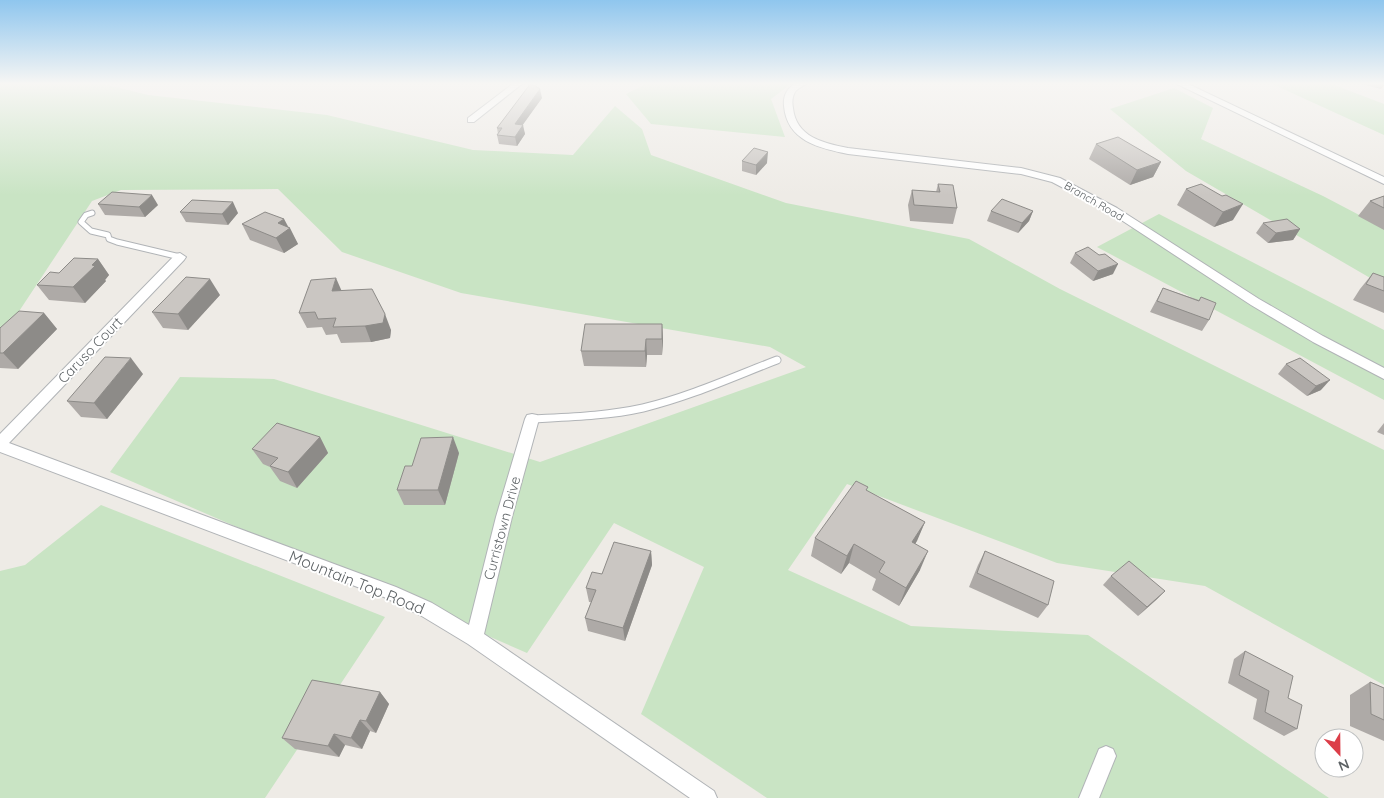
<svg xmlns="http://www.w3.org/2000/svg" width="1384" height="798" font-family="Quicksand,sans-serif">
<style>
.green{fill:#c9e4c4}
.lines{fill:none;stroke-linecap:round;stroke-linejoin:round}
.lane-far1-casing{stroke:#b1b4b7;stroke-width:7}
.lane-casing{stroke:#b1b4b7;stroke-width:9}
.street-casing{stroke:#b1b4b7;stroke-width:2}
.lane-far1{stroke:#fff;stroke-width:5}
.lane{stroke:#fff;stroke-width:7}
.street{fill:#fff;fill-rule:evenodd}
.wall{fill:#aeaaa7}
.shaded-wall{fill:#8d8b88}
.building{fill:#cac6c2;stroke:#8d8b88}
.labels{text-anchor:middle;stroke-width:4;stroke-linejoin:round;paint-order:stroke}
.far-street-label{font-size:11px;fill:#5d6265;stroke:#fff}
.street-label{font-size:14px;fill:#5d6265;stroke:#fff}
.near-street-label{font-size:16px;fill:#5d6265;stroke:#fff}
</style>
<rect width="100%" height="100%" fill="#eeebe6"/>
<g class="green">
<polygon points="0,83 100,83 148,95 327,115 473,150 573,155 615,106 642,129 651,155 786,203 969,239 1060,289 1384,450 1384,685 1205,586 1057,563 847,484 788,570 911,626 1088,635 1329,798 767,798 641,714 704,567 614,523 527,653 110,472 180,377 274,379 540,462 806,367 770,347 461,293 342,252 278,189 121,190 92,201 0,340"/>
<polygon points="648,83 792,83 771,99 785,137 651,124 626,94"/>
<polygon points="1270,83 1329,83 1384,104 1384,135"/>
<polygon points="1174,88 1213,108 1201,139 1323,196 1384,228 1384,286 1186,171 1110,109"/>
<polygon points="1159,214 1384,330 1384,400 1097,247"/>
<polygon points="101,505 385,617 265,798 0,798 0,571 25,565"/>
</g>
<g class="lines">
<defs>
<polyline id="lane-far1" points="92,213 86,215 81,222 91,231 108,235 109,239 117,242 180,257"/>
<path id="lane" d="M532,419C569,417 607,416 643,408C689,397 733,377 777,360"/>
<g id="street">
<polygon points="514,83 523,83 474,122 468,122 468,118"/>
<path d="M796,83H807C804,86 798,88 795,92C792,97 792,103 793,108C796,137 823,143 848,148L1021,168L1060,178L1117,208L1259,299L1323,336L1384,368V379L1313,342L1251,305L1109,212L1052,182L1021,174L848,154C819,148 787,141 784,106C783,96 787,88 796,83Z"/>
<polygon points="1175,83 1186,83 1384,177 1384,184"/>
<polygon points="180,253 186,257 184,260 9,443 396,587 432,603 469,625 496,517 525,419 527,415 532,414 537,415 539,419 512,517 484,634 714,791 717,798 690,798 468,644 420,615 384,597 0,452 0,434 176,254"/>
<polygon points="1106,746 1113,749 1116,756 1099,798 1079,798 1099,749"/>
</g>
</defs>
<use href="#lane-far1" class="lane-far1-casing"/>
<use href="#lane" class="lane-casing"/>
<use href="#street" class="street-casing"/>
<use href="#lane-far1" class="lane-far1"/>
<use href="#lane" class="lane"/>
<use href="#street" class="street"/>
</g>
<g class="wall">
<polygon points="1362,83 1384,83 1384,85 1381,89 1362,84"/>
<polygon points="542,98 522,125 525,134 517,146 499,144 497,135 498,134 497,128"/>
<polygon points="1096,144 1161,162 1153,177 1130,185 1089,159"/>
<polygon points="742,161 767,163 756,175 742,171"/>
<polygon points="938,184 957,208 953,224 910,221 908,205 912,190 936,192"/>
<polygon points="1201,184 1233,220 1214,227 1177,205 1186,189"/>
<polygon points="1384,196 1384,230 1358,216 1370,201"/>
<polygon points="98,204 158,205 145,217 105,215"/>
<polygon points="991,211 1033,211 1029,221 1018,233 987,221"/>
<polygon points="180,212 238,213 228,225 186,222"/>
<polygon points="284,219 298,244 284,253 250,240 242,224"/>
<polygon points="1263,223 1300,229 1293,240 1268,243 1256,233"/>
<polygon points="1075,253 1113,274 1093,281 1070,263"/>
<polygon points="98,259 109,275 105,280 106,281 85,303 49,300 37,285 59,273"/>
<polygon points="1373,273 1384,277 1384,313 1353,300 1360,289"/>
<polygon points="1163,288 1199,300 1201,297 1209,320 1202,331 1150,312"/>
<polygon points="342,291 391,330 390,338 371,342 341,343 337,334 326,335 322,327 307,328 299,313"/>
<polygon points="220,295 188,330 163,328 152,312"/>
<polygon points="44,313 57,329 18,369 0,368 0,328"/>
<polygon points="662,324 663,340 662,355 647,355 646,367 584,366 581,351"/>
<polygon points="1300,358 1321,390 1307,396 1278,374 1286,364"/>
<polygon points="143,374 107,419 81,417 67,401"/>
<polygon points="1384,423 1384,435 1377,432"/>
<polygon points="320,437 328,453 297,488 280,481 270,467 263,464 252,449"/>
<polygon points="459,453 445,505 404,505 397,490 412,466"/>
<polygon points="867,491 925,522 915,544 920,570 899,606 872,590 876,579 849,563 841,574 811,556 815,538"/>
<polygon points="651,551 652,565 625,641 588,631 585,618 591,602 589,602 586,588 602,574"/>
<polygon points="985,551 1048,605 1038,618 969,587 978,565"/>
<polygon points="1111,576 1165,591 1156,600 1138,616 1103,585"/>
<polygon points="1245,651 1288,698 1297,729 1284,736 1253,719 1257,699 1228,683 1234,659"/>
<polygon points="1370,682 1384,688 1384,741 1350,726 1350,695"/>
<polygon points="380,692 389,704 376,733 370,731 362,749 345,745 339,757 295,749 282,738"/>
</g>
<g class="shaded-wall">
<polygon points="540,89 542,98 517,133 515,124"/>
<polygon points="523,125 525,134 517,146 515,137"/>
<polygon points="768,152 767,163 756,175 756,165"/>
<polygon points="1161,162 1153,177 1130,185 1137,170"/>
<polygon points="152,195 158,205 145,217 139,207"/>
<polygon points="233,202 238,213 228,225 222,214"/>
<polygon points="1243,204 1233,220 1214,227 1223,212"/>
<polygon points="1033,211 1029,221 1018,233 1022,223"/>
<polygon points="284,219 289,229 290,228 298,244 284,253 276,238 278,223"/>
<polygon points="1300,229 1293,240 1268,243 1276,233"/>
<polygon points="98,259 109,275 105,280 106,281 85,303 73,287 92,265"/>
<polygon points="1118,264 1113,274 1093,281 1098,271"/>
<polygon points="336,278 343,294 332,291"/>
<polygon points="210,279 220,295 188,330 178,314"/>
<polygon points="44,313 57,329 18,369 3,353"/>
<polygon points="385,314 391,330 390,338 371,342 365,326"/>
<polygon points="662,324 663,340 662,355"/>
<polygon points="646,339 647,355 646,367 645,351"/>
<polygon points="131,358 143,374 107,419 94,403"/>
<polygon points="1330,380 1321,390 1307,396 1316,386"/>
<polygon points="320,437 328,453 297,488 288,472"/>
<polygon points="453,437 459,453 445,505 438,490"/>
<polygon points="925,522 917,541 905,561 912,542"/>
<polygon points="854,544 849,563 841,574 847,556"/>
<polygon points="651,551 652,565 625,641 623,628"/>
<polygon points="928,551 920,570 899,606 906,588"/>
<polygon points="1165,591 1156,600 1138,616 1147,607"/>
<polygon points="380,692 389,704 376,733 366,721"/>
<polygon points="360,720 370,731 362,749 351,738"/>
<polygon points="334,734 345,745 339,757 328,746"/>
</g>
<g class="building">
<polygon points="531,83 540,89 515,124 523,125 515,137 497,135 502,128 497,128"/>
<polygon points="1118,137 1161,162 1137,170 1096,144"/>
<polygon points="754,148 768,152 756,165 742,161"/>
<polygon points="938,184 953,185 957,208 914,205 912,190 940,192"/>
<polygon points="1201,184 1222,196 1226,195 1243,204 1223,212 1186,189"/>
<polygon points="112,192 152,195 139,207 98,204"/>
<polygon points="1384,196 1384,208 1370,201"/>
<polygon points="1002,199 1033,211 1022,223 991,211"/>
<polygon points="192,200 233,202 222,214 180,212"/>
<polygon points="265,212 284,219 278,223 290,228 276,238 242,224"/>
<polygon points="1287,219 1300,229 1276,233 1263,223"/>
<polygon points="1088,247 1099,255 1105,254 1118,264 1098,271 1075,253"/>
<polygon points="74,258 98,259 92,265 95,266 73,287 37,285 50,272 59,273"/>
<polygon points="1373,273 1384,277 1384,291 1366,284"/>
<polygon points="186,277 210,279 178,314 152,312 165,299"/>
<polygon points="336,278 332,291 372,289 385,314 383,323 365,326 333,327 336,318 318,319 315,312 299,313 311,280"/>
<polygon points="1163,288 1199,301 1201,297 1216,303 1209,320 1157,301"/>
<polygon points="19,311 44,313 3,353 0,353 0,328"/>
<polygon points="585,324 662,324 662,339 646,339 645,351 581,351"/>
<polygon points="105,357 131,358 94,403 67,401"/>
<polygon points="1300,358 1330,380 1316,386 1286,364"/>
<polygon points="277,423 320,437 288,472 270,466 278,458 252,449"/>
<polygon points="453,437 438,490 397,490 405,466 412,466 421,438"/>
<polygon points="856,481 868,487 866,490 925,522 912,542 928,551 906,588 879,572 885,562 854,544 847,556 815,538"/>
<polygon points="614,542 651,551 623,628 585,618 596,590 586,588 592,572 602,574"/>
<polygon points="985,551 1054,581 1048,605 977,573"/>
<polygon points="1129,561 1165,591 1147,607 1111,576"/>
<polygon points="1245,651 1293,676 1288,698 1302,705 1297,729 1265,712 1269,691 1239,675"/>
<polygon points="312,680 380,692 366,721 360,720 351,738 334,734 328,746 282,738"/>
<polygon points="1370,682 1384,688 1384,720 1371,714"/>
</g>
<linearGradient id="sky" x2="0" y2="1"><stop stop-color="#8fc6ee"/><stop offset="0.43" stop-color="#f7f6f4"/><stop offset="1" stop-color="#f7f6f4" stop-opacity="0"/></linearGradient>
<rect width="1384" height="195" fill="url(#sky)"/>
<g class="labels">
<g class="far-street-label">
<text transform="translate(1094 201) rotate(30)" y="4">Branch Road</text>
</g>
<g class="street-label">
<text transform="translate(90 350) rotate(-46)" y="5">Caruso Court</text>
<text transform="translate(502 528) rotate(-75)" y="5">Curristown Drive</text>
</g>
<g class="near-street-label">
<text transform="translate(357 582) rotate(22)" y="6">Mountain Top Road</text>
</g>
</g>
<g transform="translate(1339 753) rotate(158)"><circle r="24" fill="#ffffff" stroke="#bec0c1"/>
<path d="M0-4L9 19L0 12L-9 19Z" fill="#dc3e49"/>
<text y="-8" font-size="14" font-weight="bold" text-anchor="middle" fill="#5d6265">N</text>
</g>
</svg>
